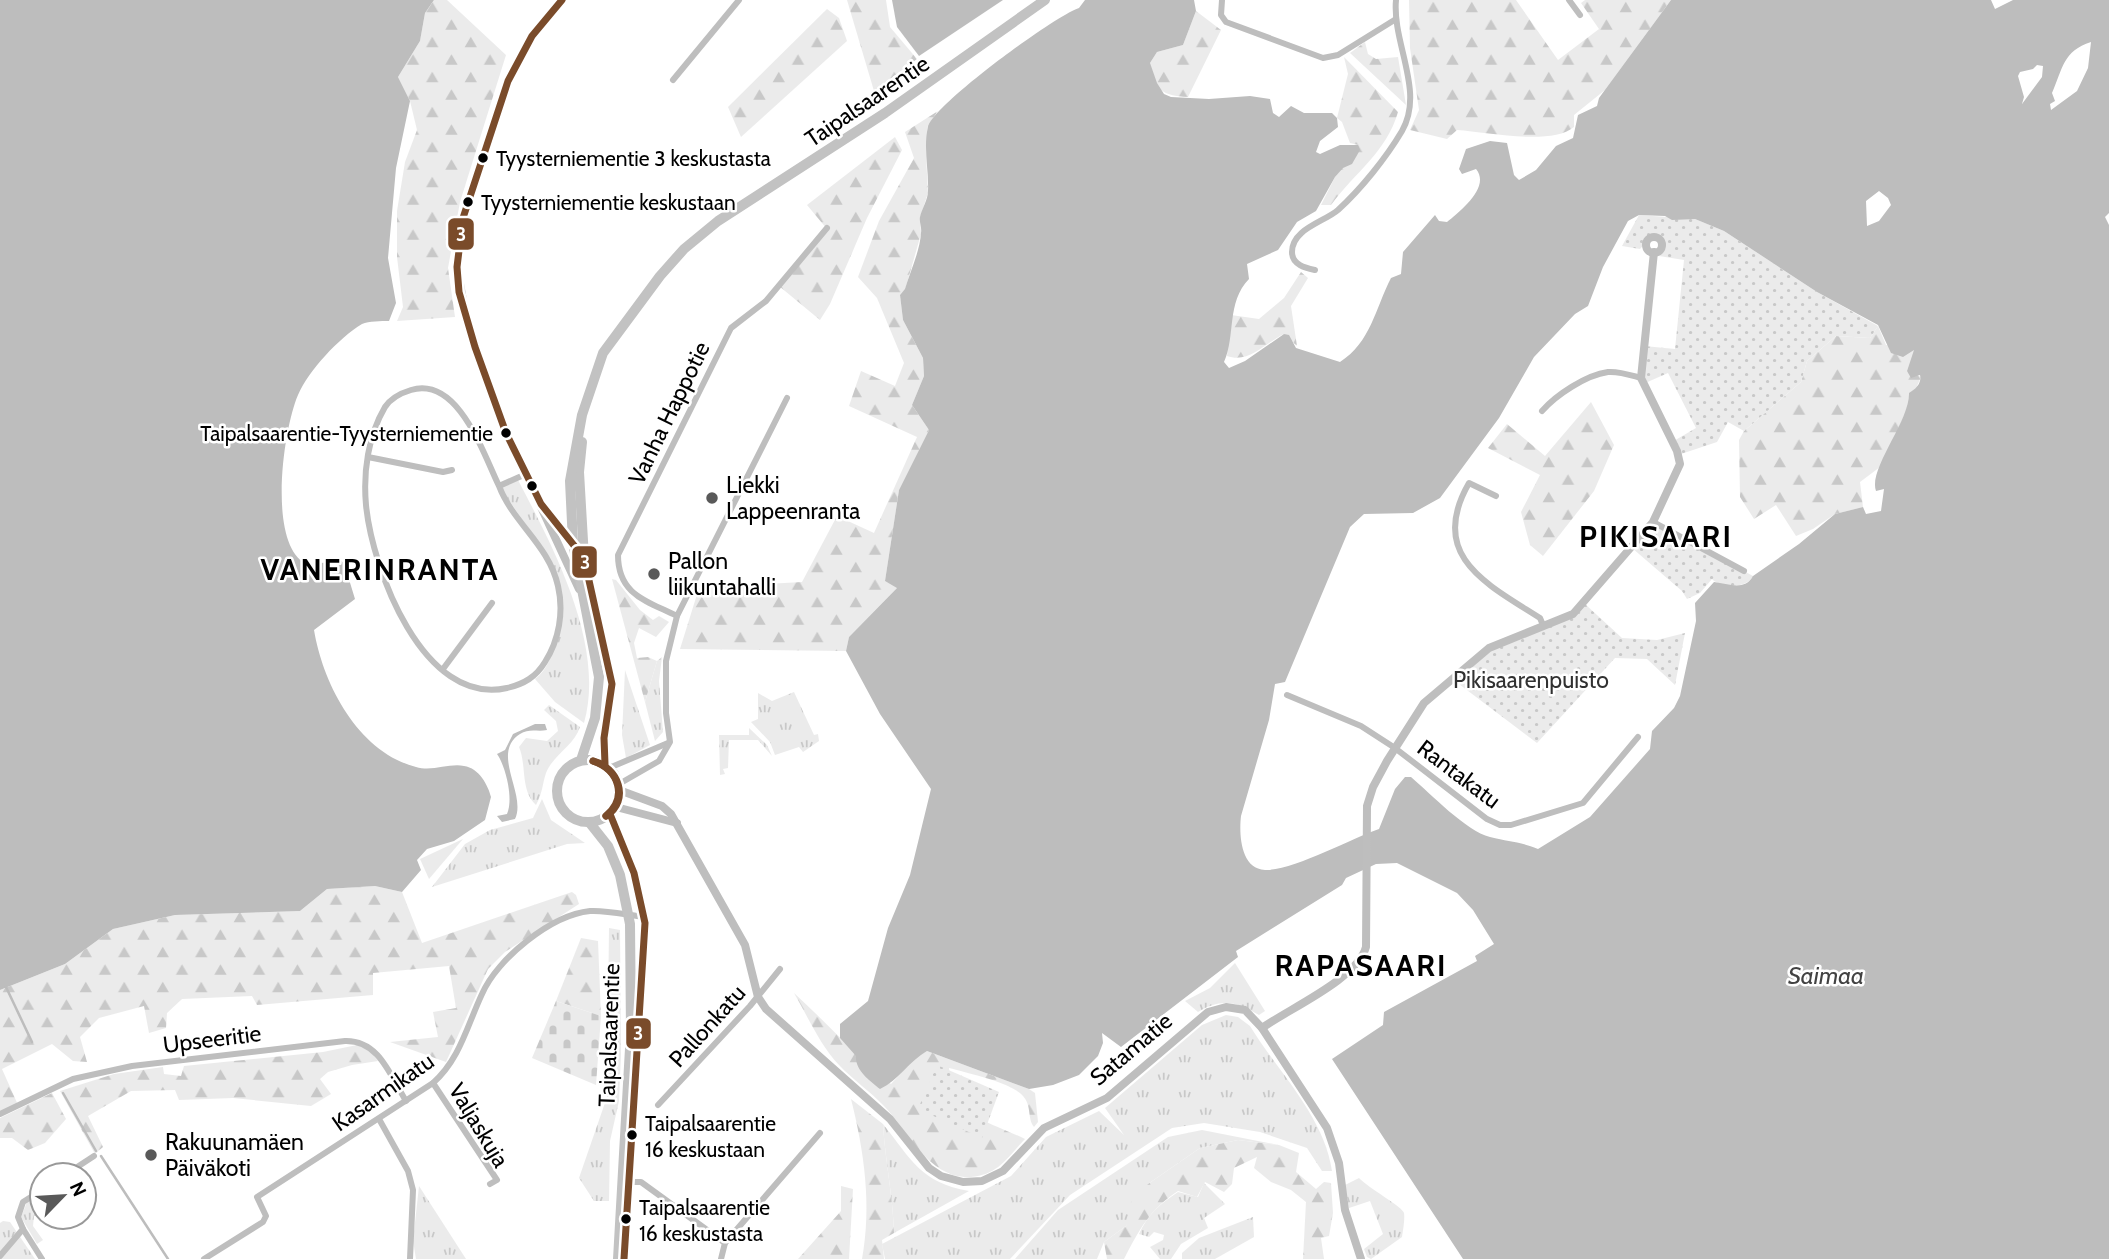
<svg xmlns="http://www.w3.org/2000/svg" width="2109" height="1259" font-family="Cabin,sans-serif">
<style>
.grass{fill:url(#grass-tufts)}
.forest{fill:url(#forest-firs)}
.cemetery{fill:url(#cemetery-stones)}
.park{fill:url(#park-dots)}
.water{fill:#bdbdbd;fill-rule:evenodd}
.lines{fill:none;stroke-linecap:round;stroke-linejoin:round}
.stream{stroke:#bdbdbd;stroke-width:2.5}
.minor{stroke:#bebebe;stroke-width:6}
.tertiary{stroke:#bebebe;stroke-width:8}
.secondary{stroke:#c2c2c2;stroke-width:10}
.bus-1-casing{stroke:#fff;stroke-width:12}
.bus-1{stroke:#7a4b2a;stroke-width:7}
.bus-dot{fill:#000;stroke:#fff;stroke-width:2.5}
.poi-dot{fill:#595959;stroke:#fff;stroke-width:2.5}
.labels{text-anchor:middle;stroke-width:5;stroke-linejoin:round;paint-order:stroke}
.bus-label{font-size:21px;fill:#000;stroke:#fff;text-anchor:start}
.street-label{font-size:23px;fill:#000;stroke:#fff}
.poi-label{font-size:23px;fill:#000;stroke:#fff;text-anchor:start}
.park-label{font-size:23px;fill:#313131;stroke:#fff}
.water-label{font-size:24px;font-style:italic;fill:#424242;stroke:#fff}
.district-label{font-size:30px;font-weight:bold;letter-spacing:2px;fill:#000;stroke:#fff}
.line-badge{stroke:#fff;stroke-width:2.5}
.badge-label{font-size:19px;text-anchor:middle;font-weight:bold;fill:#fff}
</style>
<defs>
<pattern id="grass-tufts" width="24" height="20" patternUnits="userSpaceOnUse" patternTransform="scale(1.75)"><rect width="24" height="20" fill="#ebebeb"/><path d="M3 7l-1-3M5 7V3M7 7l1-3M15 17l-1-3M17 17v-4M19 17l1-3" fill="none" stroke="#c8c8c8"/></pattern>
<pattern id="forest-firs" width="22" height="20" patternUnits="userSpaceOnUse" patternTransform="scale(1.75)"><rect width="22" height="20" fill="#ebebeb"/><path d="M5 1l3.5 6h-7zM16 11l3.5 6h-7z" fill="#c8c8c8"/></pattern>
<pattern id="cemetery-stones" width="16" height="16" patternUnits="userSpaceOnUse" patternTransform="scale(1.75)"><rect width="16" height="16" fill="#ebebeb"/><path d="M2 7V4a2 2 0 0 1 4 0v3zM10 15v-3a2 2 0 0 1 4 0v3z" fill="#c8c8c8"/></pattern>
<pattern id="park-dots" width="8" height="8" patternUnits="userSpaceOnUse" patternTransform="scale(1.75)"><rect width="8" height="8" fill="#ebebeb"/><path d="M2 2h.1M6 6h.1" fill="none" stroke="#c8c8c8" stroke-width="1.8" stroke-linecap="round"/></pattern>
</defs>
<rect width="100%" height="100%" fill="#fff"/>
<g class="grass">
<path d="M518,480C553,547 606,645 584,723L555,702L535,679C548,670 553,652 557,637C573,566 532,541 501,487Z"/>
<polygon points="662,657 659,681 663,732 655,741 645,702 657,661"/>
<polygon points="625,670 650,745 626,758 622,735"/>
<polygon points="794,692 814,735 818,734 819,741 803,752 799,747 775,755 770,742 751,722 758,719 758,693 772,701"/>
<path d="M549,705L580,727C574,746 553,755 546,773C542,785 543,792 536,805C520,790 527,766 519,747L526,738L547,741L558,731L556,721L544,710Z"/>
<polygon points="749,728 767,745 772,756 758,740 729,740 728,768 723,769 725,774 720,775 719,735 749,735"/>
<polygon points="542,799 551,820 585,843 567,844 432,887 465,844 490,830 533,818"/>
<polygon points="463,839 429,879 420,859"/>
<polygon points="609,928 620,930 621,1054 619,1101 610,1141 609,1201 594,1201 579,1178 607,1097"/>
<path d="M1235,963L1265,1011L1259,1015C1237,1001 1220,998 1198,1012L1185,1001L1210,988Z"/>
<path d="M1226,1015L1238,1017L1250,1026C1278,1072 1324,1116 1332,1171H1322L1307,1148L1260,1132L1204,1123L1172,1128L1070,1195L1010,1259H885L882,1244L1011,1176L1046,1137L1099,1111L1124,1135L1105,1108L1202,1025Z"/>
<path d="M883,1124C911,1159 921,1183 969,1191L894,1233C893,1196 885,1160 883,1124Z"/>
<polygon points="1202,1130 1279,1145 1238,1140 1200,1148 1148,1184 1126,1226 1104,1242 1097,1259 1015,1259 1058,1210 1168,1137"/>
<path d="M1359,1178C1367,1187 1403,1207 1404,1213C1405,1220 1403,1230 1402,1237L1371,1259L1367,1257L1364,1249L1383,1234L1370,1201L1349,1208L1345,1185Z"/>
<path d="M1204,1183L1225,1204L1204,1218L1208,1228L1181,1244L1171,1259H1160L1150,1247L1163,1240L1164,1235L1154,1232L1149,1237L1139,1234C1148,1214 1160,1204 1178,1192L1198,1197Z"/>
<polygon points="419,1186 466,1259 416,1259 413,1241"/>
<polygon points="42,1192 42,1211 34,1216 33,1226 43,1240 37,1244 21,1217 27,1202"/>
<polygon points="1253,1217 1254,1237 1215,1259 1182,1259 1182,1253 1199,1238"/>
<polygon points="3,1221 10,1222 35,1259 0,1259 0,1223"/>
</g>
<g class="forest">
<polygon points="434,0 447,0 506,55 460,202 448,268 455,317 397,321 403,307 397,257 397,211 405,162 417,130 410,101 398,77 420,41 425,13"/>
<polygon points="847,0 886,0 890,27 917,59 874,91"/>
<path d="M1409,0H1516L1558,60L1599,29L1581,3L1585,0H1671L1605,90L1574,115V127C1551,146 1488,132 1457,130L1447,139L1410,130L1419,110L1410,48Z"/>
<polygon points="827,9 839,18 847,41 741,137 728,107"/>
<path d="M1196,11L1221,30L1188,97C1162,96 1155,90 1150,63L1157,52L1183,45Z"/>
<polygon points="1365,42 1368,54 1376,59 1398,57 1406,105 1350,53"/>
<path d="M1344,57L1398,112C1386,153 1355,172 1331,205H1321L1335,177L1358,145L1350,143L1342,122L1337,118L1348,74Z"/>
<polygon points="938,111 928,125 926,155 928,193 920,218 921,234 905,290 900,295 903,320 923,358 924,376 912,405 929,430 899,490 885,581 898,587 849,637 846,651 680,649 699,588 802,582 837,516 874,533 917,437 849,406 861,371 895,386 904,363 877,298 858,277 879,221 914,158 905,132"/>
<polygon points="895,137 902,150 867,218 830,304 820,320 779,286 827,229 807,205"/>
<path d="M1301,272L1308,278L1291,306L1297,346L1284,334C1265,343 1249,364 1227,356L1231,315L1259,319L1284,298Z"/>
<polygon points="1878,326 1886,345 1915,349 1907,371 1921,377 1886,457 1880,467 1860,482 1863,507 1835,514 1813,529 1796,536 1776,505 1754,519 1740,497 1739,440 1744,431 1801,382 1807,361 1836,336 1870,338"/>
<polygon points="1591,402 1614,445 1594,491 1543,556 1530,545 1521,512 1540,475 1488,448 1507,424 1545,456"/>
<polygon points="612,579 616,580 640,610 653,620 659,616 669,622 656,637 639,628 634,643 637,658 648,657 657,661 645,702"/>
<polygon points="375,886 402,892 422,943 572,892 576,895 579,904 505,952 488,969 446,1062 390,1042 438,1037 433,1012 456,1008 449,966 373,973 373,995 257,1005 252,996 182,999 167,1013 166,1028 149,1033 144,1006 99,1018 80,1037 87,1062 73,1061 52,1044 2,1069 18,1105 0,1114 0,990 65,964 113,929 175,915 300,911 327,889"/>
<polygon points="581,938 598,941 601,1016 556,1001"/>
<path d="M794,993C827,1023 856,1056 891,1084L915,1058L927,1051L1029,1089L1035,1093L1038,1122L1034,1127C1027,1118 1032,1106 1023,1096C1011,1082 967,1073 949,1068C951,1116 988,1121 1025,1139C1008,1157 998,1175 971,1177C928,1179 909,1131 883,1105C870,1091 853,1080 839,1065C820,1045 808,1017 794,993Z"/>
<polygon points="357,1045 371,1052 378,1061 352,1065 328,1072 320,1079 331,1094 311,1106 233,1098 179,1100 175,1090 131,1091 88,1116 103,1147 95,1154 60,1091 114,1074 163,1067 164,1074 181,1076 184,1066 323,1052"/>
<polygon points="52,1093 66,1119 45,1143 28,1150 12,1138 0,1138 0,1118"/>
<path d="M851,1099L883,1124C885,1160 893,1196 894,1233L882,1240L884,1259H862C872,1205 864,1151 851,1099Z"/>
<path d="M1238,1140L1279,1145L1299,1153L1296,1172L1316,1189L1324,1182L1331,1183L1333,1213L1329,1236L1321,1238L1324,1259H1303L1306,1202L1291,1190L1271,1182L1254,1168L1257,1157L1234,1168L1232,1184L1224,1192L1205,1182L1197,1197L1178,1191C1150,1209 1139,1230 1124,1259H1107L1104,1242L1126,1226L1131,1202L1148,1184L1200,1148Z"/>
<polygon points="841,1186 853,1189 849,1259 798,1259 841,1211"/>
</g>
<polygon class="cemetery" points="556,1001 601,1016 596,1085 532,1058"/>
<g class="park">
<polygon points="1639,215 1695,219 1724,231 1817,292 1878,326 1870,338 1836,336 1807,361 1801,382 1744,431 1728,422 1717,442 1678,455 1672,442 1696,428 1668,373 1643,384 1644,346 1675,349 1684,260 1659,256 1662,243 1656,237 1650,238 1640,249 1622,246"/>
<path d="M1653,522L1753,576C1746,590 1719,587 1712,579L1700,593L1687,599L1682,591L1632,548Z"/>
<polygon points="1585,604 1622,638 1657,640 1685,633 1675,685 1647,659 1615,658 1537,743 1451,678 1489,648 1573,614"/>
<polygon points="937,1065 999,1092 982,1138 918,1109"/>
</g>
<g class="water">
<path d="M0,0H434L425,13L420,41L398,77L410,101L396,168L388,258L396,303L389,321C381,321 369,321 362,324C339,338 309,370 298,395C283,429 266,550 309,565L340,560L344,563L355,599L314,630C323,684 358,752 416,767C432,772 449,763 464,766C479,768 488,785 491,797L485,820L454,841L427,849L417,860L421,870L402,892L375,886L327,889L300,911L175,915L113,929L65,964L0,990Z"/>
<polygon points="892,0 1003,0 919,56 897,27"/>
<path d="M1085,0H1194L1196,11L1183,45L1157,52L1150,63L1157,83L1164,94L1171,97L1209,99L1250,96L1270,99L1273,113L1279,117L1291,106L1304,113H1332L1337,118L1338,127L1320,141L1316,152L1320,154L1340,145H1358L1360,150L1352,164L1343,168L1335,177L1316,211L1297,222L1278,250L1247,264L1249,279C1226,303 1236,335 1224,362L1229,368L1245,361L1284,334L1289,335L1296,348L1340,362C1371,342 1375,309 1391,278L1401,274L1403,252L1435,215L1439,221L1447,222C1460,211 1491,187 1476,169L1462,174L1459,169L1466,149L1490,141L1507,143L1514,175L1519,180L1536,170L1556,146L1573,138L1578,115L1597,106L1599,98L1671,0H1991L1995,9L2013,0H2109V213L2105,217L2109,225V1259H1463L1332,1059L1383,1025L1384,1012L1477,961L1475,956L1494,944L1473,910L1457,893L1397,863L1376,864L1346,878L1342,885L1236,951L1238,957L1121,1047L1102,1033L1103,1043L1098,1056L1079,1075L1053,1085L1029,1089L927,1051C909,1061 899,1080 880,1089C869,1080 855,1070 856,1056L840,1038V1024L868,1001L888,928L910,875L931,789L880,714L846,651L849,637L897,588L885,581L899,490L929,430L912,405L924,376L923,358L903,320L900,295L905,289C910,272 920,251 921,233C922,227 919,222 920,217C922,208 928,200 928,191C929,170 923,148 928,127C933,105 1056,15 1079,8ZM2091,42L2088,68L2077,91L2051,110L2050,104L2055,101L2052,93C2063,68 2063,51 2091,42ZM2037,65L2043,66L2042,77L2022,104L2024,97L2018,76L2020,72L2033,69ZM1879,191L1888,198L1891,205L1879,221L1867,226L1866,201ZM1639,215L1665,216L1672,220L1695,219L1724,231L1817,292L1878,325L1891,353L1903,357L1914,350L1907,371L1911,378L1920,375C1922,383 1916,389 1909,393C1910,421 1868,469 1876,491L1884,489L1881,511L1866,514L1863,507L1835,514L1799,544L1753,576C1745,591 1729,584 1714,582L1695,603L1696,621L1680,696L1674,708L1652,731L1650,749L1590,817L1538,849C1518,841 1509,842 1490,837C1466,831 1431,794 1411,777H1405L1395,789L1379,829C1350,839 1292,871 1265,870C1240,869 1239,833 1241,816L1269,720L1275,684L1285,682L1350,527L1364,514L1413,513L1440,498L1499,418L1534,357L1575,314L1588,306L1603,267L1628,221Z"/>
<path d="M535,724H545L547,730C537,732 529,728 520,734C490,753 527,794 515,819L502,822L497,816L507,814C514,798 505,765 497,754L505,750L513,734Z"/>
</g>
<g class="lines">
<g class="stream">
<polyline points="6,987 32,1042"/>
<polyline points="63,1093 96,1151"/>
<polyline points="101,1156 168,1259"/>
</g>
<g class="minor">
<polyline points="1222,0 1221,15 1226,22 1323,58 1338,55 1396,19"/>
<polyline points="1569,0 1580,15"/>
<polyline points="673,80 739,0"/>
<path d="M1315,270C1306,268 1292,265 1292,252C1292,229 1324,222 1338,210C1361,189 1386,158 1402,131C1425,91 1392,43 1396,0"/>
<path d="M1542,411C1556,395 1586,375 1608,372C1619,371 1630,375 1641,378"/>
<polyline points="368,457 443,472 452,470"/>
<path d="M499,486C513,523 549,545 558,586C564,612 559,640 545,662C536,677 524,684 507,688C423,707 372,568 366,505C363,472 368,436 385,407C391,398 401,393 411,390C458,376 483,453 499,486L526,474"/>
<path d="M1496,496L1469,483C1427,556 1487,584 1540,618L1543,625"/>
<polyline points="1653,522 1744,571"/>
<path d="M677,616C647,601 618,595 618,555L731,328L766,301L827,228"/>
<polyline points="443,669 492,603"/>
<polyline points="1287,695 1361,726 1395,748 1487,819 1500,825 1511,825 1583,803 1638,737"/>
<polyline points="609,768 668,743"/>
<polyline points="619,784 659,761 670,742 666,713 666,661 677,616 787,398"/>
<polyline points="433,1083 497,1180 490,1184"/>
<polyline points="658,1105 750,1006 780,969"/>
<path d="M0,1114L73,1079L132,1066L345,1041C379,1040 390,1075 406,1101"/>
<polyline points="379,1119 408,1171 413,1190 410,1259"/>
<polyline points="65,1175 94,1156"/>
<polyline points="628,1182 641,1182 725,1243"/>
<polyline points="23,1229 42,1259"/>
<polyline points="0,1256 23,1229 18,1217 23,1202 42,1190"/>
<path d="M204,1259L263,1222L266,1216L257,1197L433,1083C460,1059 467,1026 482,994C497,959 551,915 590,911C607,910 627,915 644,917"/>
<polyline points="721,1259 725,1243 820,1133"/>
</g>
<g class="tertiary">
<polyline points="562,0 532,36 508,81 463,218 457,267 466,317 497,412 579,589"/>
<circle cx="1654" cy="245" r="8"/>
<polyline points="552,520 574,544"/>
<polyline points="619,790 662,806 671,814 745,945 758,997 766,1009 890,1119 929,1168 941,1176 963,1182 982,1181 1003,1171 1044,1128 1107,1098 1208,1012 1226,1007 1245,1010 1262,1028 1327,1128 1339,1163 1345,1210 1361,1259"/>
<polyline points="616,807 677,823"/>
<path d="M1262,1028C1290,1008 1357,979 1366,947L1367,806L1373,787L1387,761L1424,703L1489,648L1573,614L1653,522L1680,464L1677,451L1641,378L1654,252"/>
</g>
<g class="secondary">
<polyline points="582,442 579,472 584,558 612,684 604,738 605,764"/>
<circle cx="588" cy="791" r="31"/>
<polyline points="581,760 595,718 599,677 573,543 570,481 582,415 603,353 660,276 684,249 718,221 885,113 1045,0"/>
<polyline points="610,814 634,873 645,923 624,1259"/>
<polyline points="589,822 608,846 620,875 630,924 631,1031 618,1259"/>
</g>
<defs>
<g id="bus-1">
<polyline points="562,0 532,36 508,81 463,218 457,267 459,292 475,347 506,433 541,504 584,558 612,684 604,738 605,764"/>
<path d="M593,761C619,770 628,797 606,816"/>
<path d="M593,761C618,767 631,800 606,816"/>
<polyline points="610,814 634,873 645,923 624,1259"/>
</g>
</defs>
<use href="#bus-1" class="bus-1-casing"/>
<use href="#bus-1" class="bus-1"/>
</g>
<g class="bus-dot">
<circle cx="483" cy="158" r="6"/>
<circle cx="468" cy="202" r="6"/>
<circle cx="506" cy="433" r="6"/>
<circle cx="532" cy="486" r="6"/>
<circle cx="632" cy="1135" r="6"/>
<circle cx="626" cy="1219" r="6"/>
</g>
<g class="poi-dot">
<circle cx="712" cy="498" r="7"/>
<circle cx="654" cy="574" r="7"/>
<circle cx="151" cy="1155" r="7"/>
</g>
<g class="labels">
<g class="bus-label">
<text x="496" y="166">Tyysterniementie 3 keskustasta</text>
<text x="481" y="210">Tyysterniementie keskustaan</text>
<text x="493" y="441" text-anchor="end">Taipalsaarentie-Tyysterniementie</text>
<text x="645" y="1131">Taipalsaarentie<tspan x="645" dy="26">16 keskustaan</tspan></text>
<text x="639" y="1215">Taipalsaarentie<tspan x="639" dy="26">16 keskustasta</tspan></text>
</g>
<g class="street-label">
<text transform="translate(867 101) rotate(-34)" y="8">Taipalsaarentie</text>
<text transform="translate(669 413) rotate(-64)" y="8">Vanha Happotie</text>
<text transform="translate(1459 774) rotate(37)" y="8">Rantakatu</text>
<text transform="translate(707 1026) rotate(-48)" y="8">Pallonkatu</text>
<text transform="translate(609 1035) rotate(-88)" y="8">Taipalsaarentie</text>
<text transform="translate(212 1039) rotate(-7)" y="8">Upseeritie</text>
<text transform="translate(1131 1049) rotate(-40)" y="8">Satamatie</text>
<text transform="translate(383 1092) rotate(-35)" y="8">Kasarmikatu</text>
<text transform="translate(479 1125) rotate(59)" y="8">Valjaskuja</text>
</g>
<g class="poi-label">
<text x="726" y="493">Liekki<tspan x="726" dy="26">Lappeenranta</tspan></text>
<text x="668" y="569">Pallon<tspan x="668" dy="26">liikuntahalli</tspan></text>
<text x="165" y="1150">Rakuunamäen<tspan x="165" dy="26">Päiväkoti</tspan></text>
</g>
<g class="park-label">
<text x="1531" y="688">Pikisaarenpuisto</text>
</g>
<g class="water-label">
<text x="1826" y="984">Saimaa</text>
</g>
<g class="district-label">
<text x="1656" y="547">PIKISAARI</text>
<text x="380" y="580">VANERINRANTA</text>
<text x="1361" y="976">RAPASAARI</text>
</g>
</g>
<g class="line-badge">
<rect x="447" y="217" width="28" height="34" rx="7" fill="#7a4b2a"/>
<rect x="571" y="545" width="27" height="34" rx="7" fill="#7a4b2a"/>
<rect x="625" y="1017" width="27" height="33" rx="7" fill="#7a4b2a"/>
</g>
<g class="badge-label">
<text x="461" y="241">3</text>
<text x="585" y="569">3</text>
<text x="638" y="1040">3</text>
</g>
<g transform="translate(63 1196) rotate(65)"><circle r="33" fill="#ffffff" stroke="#999999" stroke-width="2"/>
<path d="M0-5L12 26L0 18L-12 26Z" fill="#595959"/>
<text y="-10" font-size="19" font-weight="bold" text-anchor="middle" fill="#000000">N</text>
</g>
</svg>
